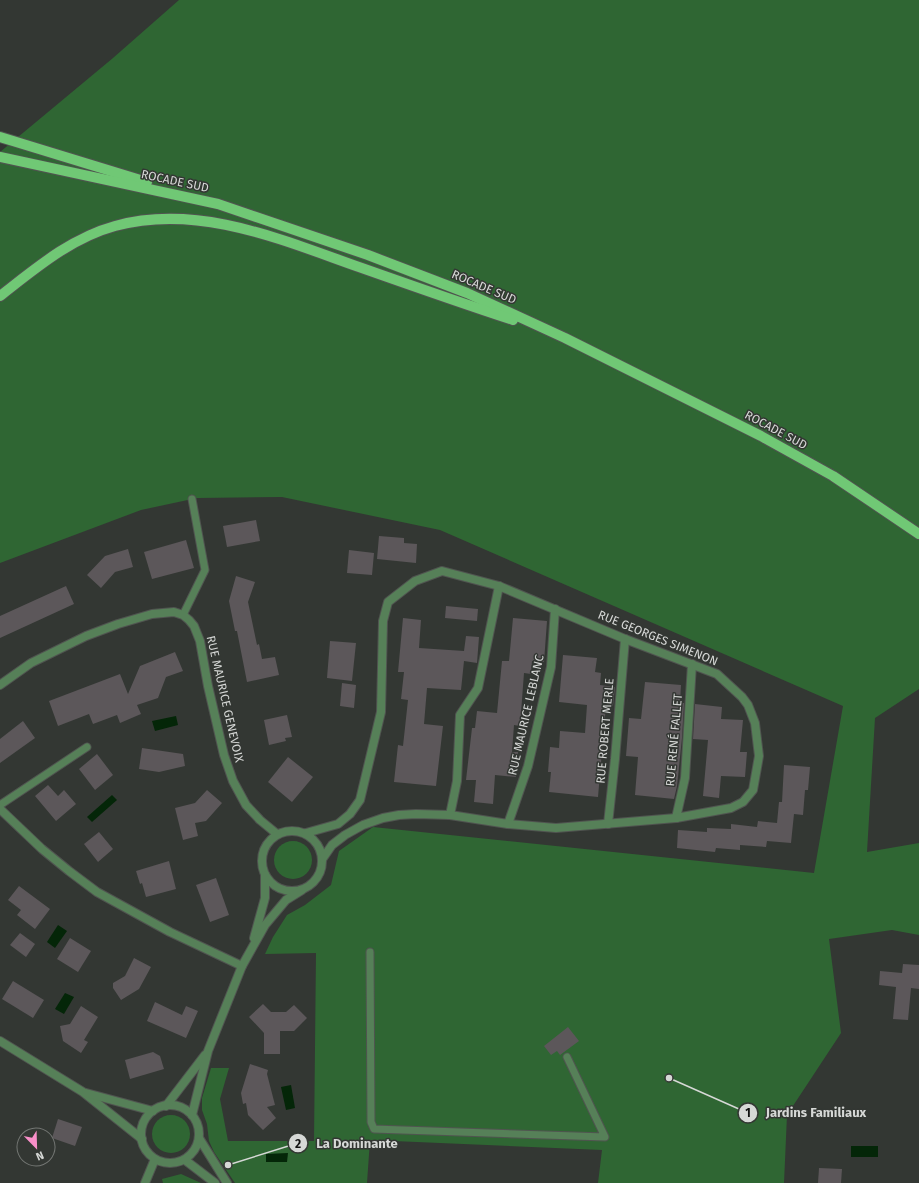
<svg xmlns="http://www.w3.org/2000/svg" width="919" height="1183" font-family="'Fira Sans',sans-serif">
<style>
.green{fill:#2f6633}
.water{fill:#042608}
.building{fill:#5c575a}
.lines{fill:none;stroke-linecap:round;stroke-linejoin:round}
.lane-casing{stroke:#505450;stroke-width:9}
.street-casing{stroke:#505450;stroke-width:10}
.primary-casing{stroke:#505450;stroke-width:12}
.lane{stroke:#568058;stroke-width:7}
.street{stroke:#568058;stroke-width:8}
.primary{stroke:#70c875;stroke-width:10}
.labels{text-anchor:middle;stroke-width:3;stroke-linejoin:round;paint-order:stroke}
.street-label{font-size:12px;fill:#d6d8d6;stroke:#333733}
.leader{fill:none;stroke:#d6d8d6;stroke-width:1.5}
.callout-dot{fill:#d6d8d6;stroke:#333733;stroke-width:1.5}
.mark-label{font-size:12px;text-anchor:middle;font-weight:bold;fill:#111}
.callout-label{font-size:13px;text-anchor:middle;font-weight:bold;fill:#d6d8d6;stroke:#333733;stroke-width:3;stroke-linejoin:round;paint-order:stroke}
</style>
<rect width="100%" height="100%" fill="#333733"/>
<g class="green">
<polygon points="179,0 919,0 919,689 875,718 867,852 919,843 919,935 892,930 829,939 841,1033 787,1115 784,1183 598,1183 602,1150 370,1140 367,1183 235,1183 214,1152 209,1141 207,1124 202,1110 202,1098 211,1068 229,1068 220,1099 228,1141 314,1141 316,953 265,954 273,937 287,915 305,905 331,885 339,851 373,827 814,873 843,706 440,530 282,497 197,498 141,510 0,563 0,152 113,58"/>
<circle cx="293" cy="860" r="19"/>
<circle cx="171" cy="1134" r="19"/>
<polygon points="181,1174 201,1183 163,1183 162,1179"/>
</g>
<g class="water">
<polygon points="176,716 178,725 155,731 152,721"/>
<polygon points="112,795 117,800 92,822 87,817"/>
<polygon points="58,925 67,931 55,948 47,942"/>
<polygon points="65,993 74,997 64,1014 55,1009"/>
<polygon points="291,1085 295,1108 286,1110 281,1087"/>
<rect x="851" y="1146" width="27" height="11"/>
<polygon points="288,1153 287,1162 266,1162 266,1154"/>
</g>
<g class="building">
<polygon points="256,520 260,541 227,547 223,526"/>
<polygon points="379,536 404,538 404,543 417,544 416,563 377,559"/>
<polygon points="186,540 194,568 152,579 144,552"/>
<polygon points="128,549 133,567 115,572 101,588 87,575 105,556"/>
<polygon points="349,550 374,553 372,575 347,573"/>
<polygon points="236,576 255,582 248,602 257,645 259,644 262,659 275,657 279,675 247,682 237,631 235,631 229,601"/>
<polygon points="66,586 74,604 0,638 0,616"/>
<polygon points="446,606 478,609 477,621 445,618"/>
<polygon points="403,618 421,620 419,648 464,651 466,636 479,637 477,663 464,661 461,690 427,688 424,724 443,726 436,786 394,782 398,745 403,746 408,700 401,699 404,672 398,672"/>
<polygon points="513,618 547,621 544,662 532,661 531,674 524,673 520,726 514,725 512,752 518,752 516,777 495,775 493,804 474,802 476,780 466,780 472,728 475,728 477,711 497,713 502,661 509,661"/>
<polygon points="330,641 356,643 352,681 327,678"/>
<polygon points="175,652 183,671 166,677 158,698 137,705 141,714 120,723 117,715 93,724 89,714 58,726 49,701 120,674 128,694 140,666"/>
<polygon points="563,655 597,658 595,672 601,673 600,685 615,687 613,706 606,705 598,797 549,792 551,772 548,772 550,747 559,748 560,731 585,733 587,705 559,702"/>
<polygon points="645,682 681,685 680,703 684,703 682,738 677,786 674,799 635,795 638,757 626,756 629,718 641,719"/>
<polygon points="342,683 356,685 354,708 340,706"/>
<polygon points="695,704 722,707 721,719 743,720 740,752 747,752 745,777 721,776 719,798 703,796 708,740 693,739"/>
<polygon points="287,715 292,737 285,738 286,741 269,745 264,720"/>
<polygon points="23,721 35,738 0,763 0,739"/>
<polygon points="142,748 183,754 185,766 159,772 139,769"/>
<polygon points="97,754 113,775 95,790 79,769"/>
<polygon points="288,757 313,777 292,802 268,782"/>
<polygon points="784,765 810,767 808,790 805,790 803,815 794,814 791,843 767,841 766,847 740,845 740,850 716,848 715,852 677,848 678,830 707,832 707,828 731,829 731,824 757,827 758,821 777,823 779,802 782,802"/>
<polygon points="48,785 58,796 64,790 76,804 56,821 35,796"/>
<polygon points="207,790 222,803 206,821 195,823 198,836 183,840 175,808 195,803"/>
<polygon points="99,832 113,849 98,862 84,844"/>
<polygon points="169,861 176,889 146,897 142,883 140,884 136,871"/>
<polygon points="216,878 229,915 210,922 196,885"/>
<polygon points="19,886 50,909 35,929 17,915 21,910 8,900"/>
<polygon points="20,933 35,944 26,957 10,945"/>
<polygon points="70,938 91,951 78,972 57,959"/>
<polygon points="134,958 151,967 139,989 121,1000 113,988 113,983 125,976"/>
<polygon points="903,964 919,965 919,989 911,988 908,1020 893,1019 896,987 879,985 880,971 902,973"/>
<polygon points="13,981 44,1000 33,1018 2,999"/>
<polygon points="155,1002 182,1015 186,1006 198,1011 186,1038 147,1021"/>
<polygon points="263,1004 271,1012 286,1012 294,1005 307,1018 294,1031 280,1031 280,1054 264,1054 264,1033 249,1017"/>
<polygon points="81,1006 98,1017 84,1040 88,1042 81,1053 63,1041 60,1026 70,1024"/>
<polygon points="568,1027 579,1041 560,1055 557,1051 551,1055 544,1046"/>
<polygon points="153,1052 160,1056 164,1069 130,1079 125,1060"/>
<polygon points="250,1064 268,1070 267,1074 275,1105 267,1107 276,1118 263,1130 248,1115 246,1103 243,1104 241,1093"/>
<polygon points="58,1119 82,1127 75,1146 52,1138"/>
<polygon points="819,1168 842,1169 841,1183 818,1183"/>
</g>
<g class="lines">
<defs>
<g id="lane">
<polyline points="183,615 205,570 192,499"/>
<polyline points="0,805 87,747"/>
<polyline points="370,952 371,1122 374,1129 605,1137 567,1057"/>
</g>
<g id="street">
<polyline points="0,685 31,663 86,636 118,624 152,614 174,612 183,615 189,620 194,626 200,641 208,686 224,755 233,781 246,805 260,820 277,834"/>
<polyline points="0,809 42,849 69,871 97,892 170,932 242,966"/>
<polyline points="450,815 457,781 460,715 478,688 499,586"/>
<polyline points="676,818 685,778 692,664"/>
<polyline points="508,824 528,766 551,667 555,609"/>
<polyline points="608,824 615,759 625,639"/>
<circle cx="292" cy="861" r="30"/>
<polyline points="306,833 338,824 350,814 360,800 381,712 383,621 388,602 415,581 442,571 499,586 625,639 717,674 742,697 748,705 755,723 759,756 753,790 743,802 731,808 676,818 556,828 508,824 450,815 416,814 399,815 383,818 363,825 345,835 332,845 323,858"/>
<polyline points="254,938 265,898 265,875"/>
<polyline points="0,1041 83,1092 142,1139"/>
<polyline points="86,1093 153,1111"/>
<circle cx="170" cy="1134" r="29"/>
<polyline points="166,1106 205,1055"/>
<polyline points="192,1115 208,1051 242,966 265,925 286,900 302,890"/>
<polyline points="199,1138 227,1183"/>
<polyline points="185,1160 215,1183"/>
<polyline points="145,1183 155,1159"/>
</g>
<g id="primary">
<polyline points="0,137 147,182"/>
<polyline points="0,157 218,204 368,255 467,293 565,338 761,436 833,476 919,534"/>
<path d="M0,296C36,268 71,238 115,226C198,203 282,240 359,267C410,285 461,303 513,320"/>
</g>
</defs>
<use href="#lane" class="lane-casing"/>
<use href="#street" class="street-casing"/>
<use href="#primary" class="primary-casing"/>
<use href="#lane" class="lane"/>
<use href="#street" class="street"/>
<use href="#primary" class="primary"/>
</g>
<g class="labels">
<g class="street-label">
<text transform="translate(175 181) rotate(12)" y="4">ROCADE SUD</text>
<text transform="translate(484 287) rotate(23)" y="4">ROCADE SUD</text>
<text transform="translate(776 430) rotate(28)" y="4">ROCADE SUD</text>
<text transform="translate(658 638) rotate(22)" y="4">RUE GEORGES SIMENON</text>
<text transform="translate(225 699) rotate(77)" y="4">RUE MAURICE GENEVOIX</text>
<text transform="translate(526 715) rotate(-77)" y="4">RUE MAURICE LEBLANC</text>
<text transform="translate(605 731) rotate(-85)" y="4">RUE ROBERT MERLE</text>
<text transform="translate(674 740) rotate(-85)" y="4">RUE RENÉ FALLET</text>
</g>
</g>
<path class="leader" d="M669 1078L748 1113M228 1165L298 1143"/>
<g class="callout-dot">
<circle cx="669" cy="1078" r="4"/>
<circle cx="228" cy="1165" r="4"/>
<circle cx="748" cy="1113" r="10"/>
<circle cx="298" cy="1143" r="10"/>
</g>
<g class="mark-label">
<text x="748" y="1117">1</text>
<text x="298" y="1148">2</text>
</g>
<g class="callout-label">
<text x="816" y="1117">Jardins Familiaux</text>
<text x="357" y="1148">La Dominante</text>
</g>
<g transform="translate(36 1147) rotate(157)"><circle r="19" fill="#333733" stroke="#747774"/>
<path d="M0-3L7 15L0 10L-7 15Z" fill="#f98fc9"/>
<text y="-6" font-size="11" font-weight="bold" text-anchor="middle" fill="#d6d8d6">N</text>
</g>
</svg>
